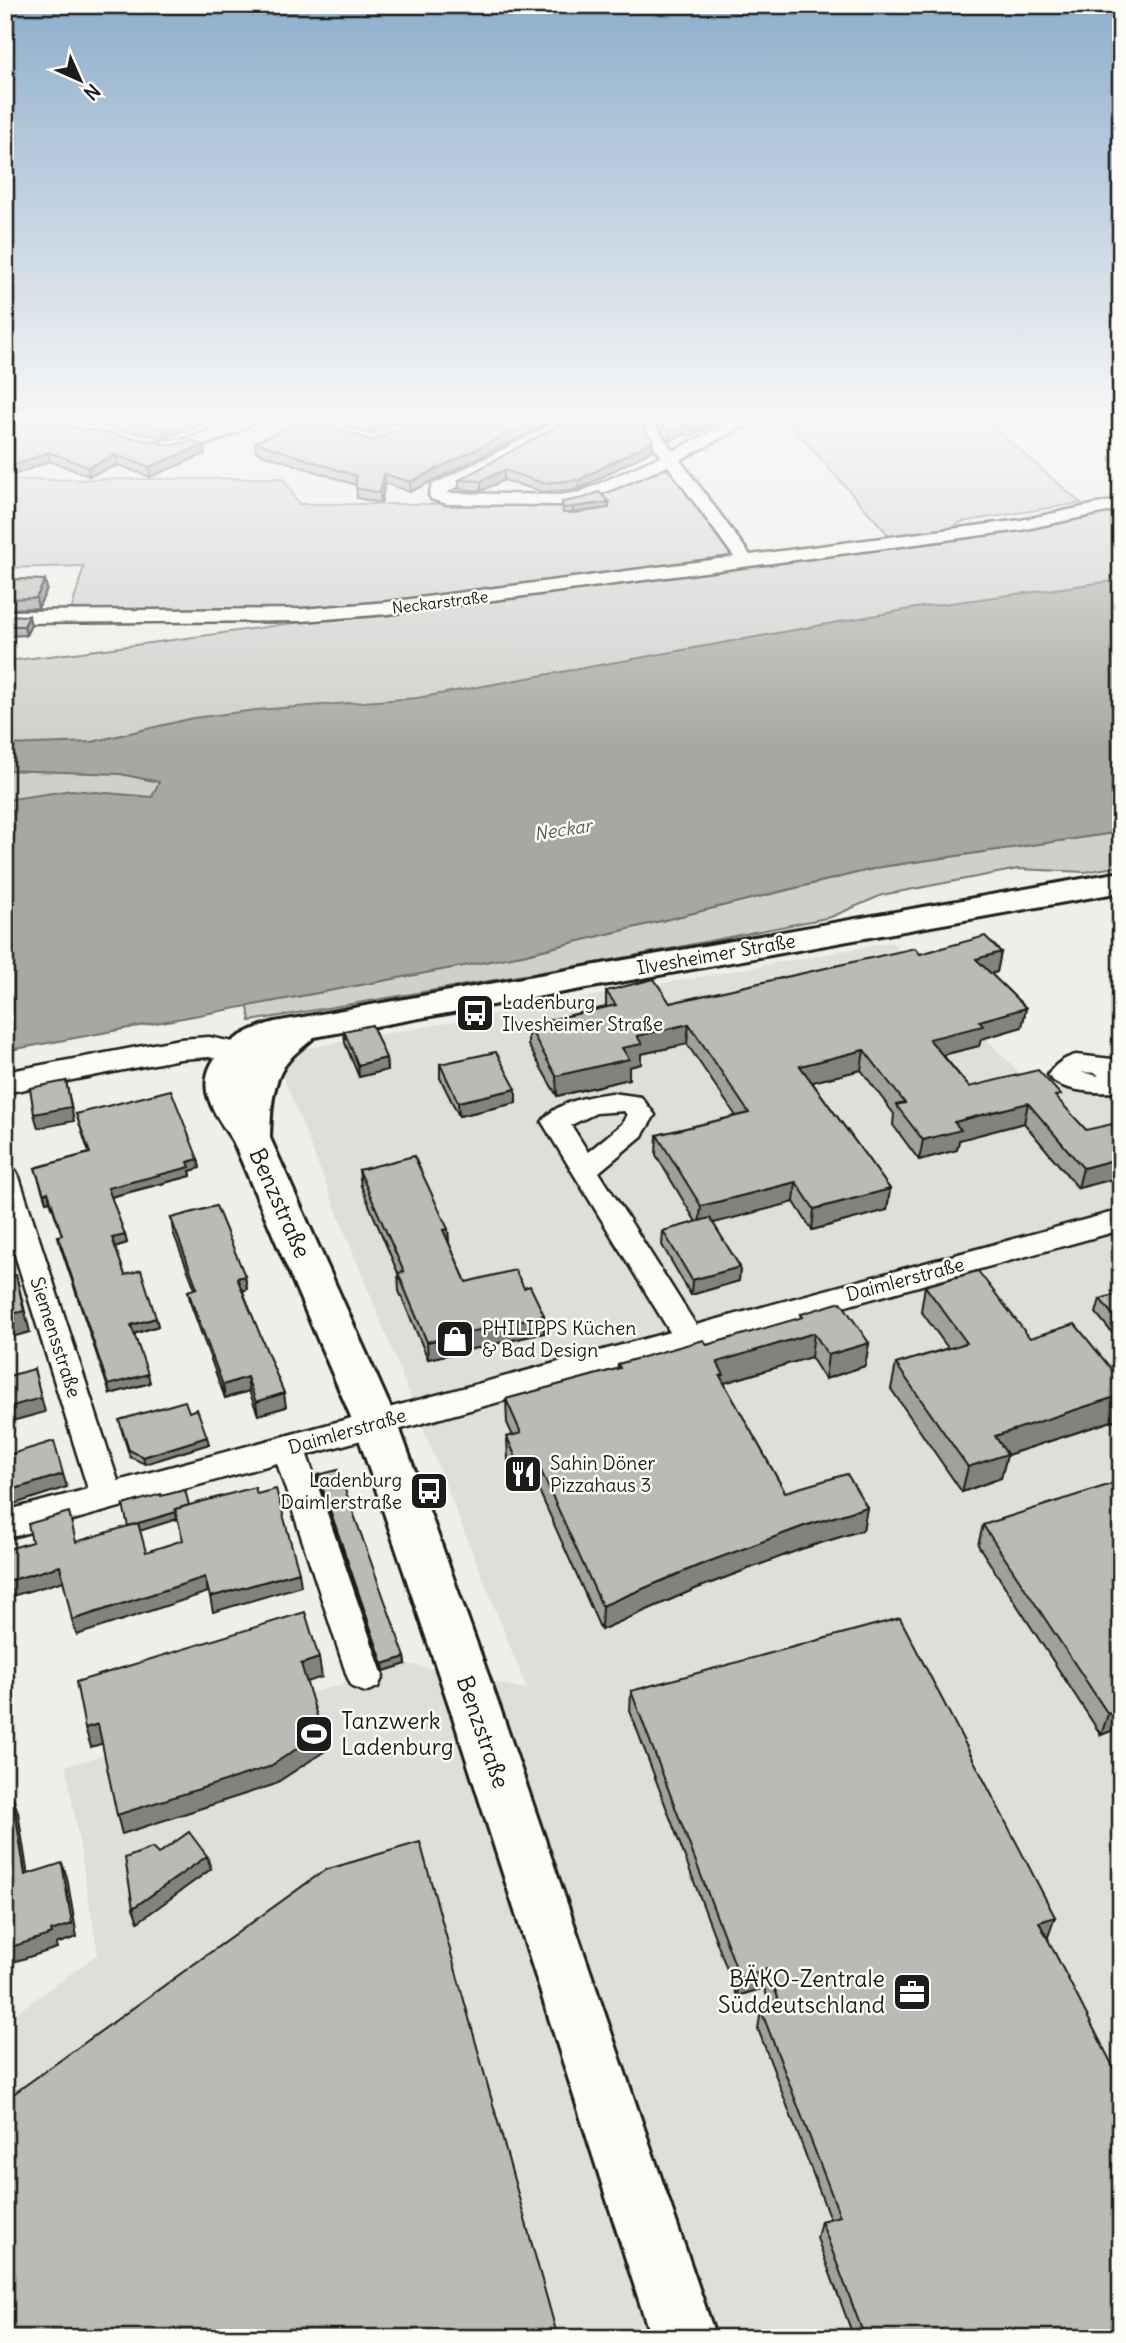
<svg xmlns="http://www.w3.org/2000/svg" width="1126" height="2343" font-family="Delius,sans-serif">
<style>
.built{fill:#e0deda}
.green{fill:#d0cfcc;stroke:#767674;stroke-width:2}
.water{fill:#a8a7a3;stroke:#706f6d;stroke-width:2}
.lines{fill:none;stroke-linecap:round;stroke-linejoin:round}
.minor-casing{stroke:#1c1c1c;stroke-width:5}
.tertiary-casing{stroke:#1c1c1c;stroke-width:5}
.secondary-casing{stroke:#1c1c1c;stroke-width:6}
.minor{fill:#fdfcf7;fill-rule:evenodd}
.tertiary{fill:#fdfcf7;fill-rule:evenodd}
.secondary{fill:#fdfcf7;fill-rule:evenodd}
.wall{fill:#a1a09d;stroke:#1c1c1c;stroke-width:2}
.shaded-wall{fill:#83827f;stroke:#1c1c1c;stroke-width:2}
.building{fill:#bbbab6;stroke:#1c1c1c;stroke-width:2}
.labels{text-anchor:middle;stroke-width:5;stroke-linejoin:round;paint-order:stroke}
.far-street-label{font-size:16px;fill:#1c1c1c;stroke:#fdfcf7}
.far-water-label{font-size:18px;font-style:italic;fill:#5b5b59;stroke:#fdfcf7}
.street-label{font-size:19px;fill:#1c1c1c;stroke:#fdfcf7}
.poi-label{font-size:19px;fill:#1c1c1c;stroke:#fdfcf7;text-anchor:start}
.near-street-label{font-size:23px;fill:#1c1c1c;stroke:#fdfcf7}
.near-poi-label{font-size:23px;fill:#1c1c1c;stroke:#fdfcf7;text-anchor:start}
</style>
<rect width="100%" height="100%" fill="#f0eeea"/>
<filter id="ink" filterUnits="userSpaceOnUse"><feTurbulence type="fractalNoise" baseFrequency=".0143" numOctaves="2"/><feDisplacementMap in="SourceGraphic" scale="14" xChannelSelector="R" yChannelSelector="G"/><feConvolveMatrix kernelMatrix="1 2 1 2 8 2 1 2 1" color-interpolation-filters="sRGB"/></filter>
<g filter="url(#ink)">
<polygon class="built" points="892,942 1031,1085 1121,1071 1121,2338 5,2338 5,2021 98,1954 66,1766 408,1664 527,1689 274,1054"/>
<g class="green">
<polygon points="755,419 988,423 1081,503 961,522 956,525 960,530 892,539 788,422 751,421"/>
<polygon points="662,467 678,478 744,560 312,612 71,611 84,566 5,568 5,480 283,478 299,504 562,504"/>
<path d="M1121,507V700L5,952V661C107,650 207,635 308,621C579,586 850,547 1121,507Z"/>
<polygon points="1121,832 1121,866 1085,872 1018,869 882,895 831,917 613,960 250,1021 248,1006 522,955 881,867"/>
</g>
<polygon class="water" points="1121,580 1121,832 881,867 522,955 5,1051 5,800 72,790 152,797 159,782 120,774 5,770 5,745 92,742 193,718 256,710 417,698 921,607"/>
<g class="lines">
<defs>
<g id="minor">
<path d="M235,419H257C237,438 180,456 153,449L151,446L159,441L189,439Z"/>
<polygon points="563,419 584,419 446,493 560,495 580,492 661,456 634,419 650,419 673,451 736,419 757,419 680,460 750,555 1021,520 1121,499 1121,509 1021,530 388,614 302,621 5,623 5,611 302,609 388,602 734,557 668,466 584,501 560,505 447,504 431,499 429,495 432,485"/>
<path d="M1076,1055L1112,1059L1121,1067V1092C1101,1093 1060,1093 1048,1075C1054,1065 1064,1058 1076,1055ZM1081,1072L1096,1073L1099,1076Z"/>
<path d="M612,1093L641,1097L655,1115L642,1136L599,1172L696,1325L1121,1210V1230L307,1455L383,1676L378,1687L365,1692L352,1687L347,1676L277,1463L5,1539V1511L88,1489L5,1223V1168L15,1170L19,1177L118,1481L670,1332L542,1122C555,1102 589,1096 612,1093ZM624,1111L627,1115L622,1124L588,1152L571,1125L596,1113Z"/>
</g>
<polygon id="tertiary" points="209,1037 252,1046 256,1053 252,1060 240,1063 209,1057 180,1059 5,1093 5,1072 180,1039"/>
<path id="secondary" d="M1121,872V892L314,1037C307,1045 297,1050 290,1059C271,1079 271,1112 270,1138L398,1424L501,1711L716,2338H651L451,1711L354,1424L233,1141C223,1126 211,1110 207,1092C201,1053 244,1030 275,1022Z"/>
</defs>
<use href="#minor" class="minor-casing"/>
<use href="#tertiary" class="tertiary-casing"/>
<use href="#secondary" class="secondary-casing"/>
<use href="#minor" class="minor"/>
<use href="#tertiary" class="tertiary"/>
<use href="#secondary" class="secondary"/>
</g>
<g class="wall">
<polygon points="5,419 171,445 204,445 205,454 150,477 118,465 89,476 50,461 14,475 5,472"/>
<polygon points="65,419 212,419 165,438"/>
<polygon points="322,419 404,419 371,434"/>
<polygon points="419,419 557,419 410,492 385,483 381,503 357,498 356,485 256,452 255,442 373,441"/>
<polygon points="570,419 653,450 579,489 543,492 504,480 481,491 459,489 459,480"/>
<polygon points="654,419 723,419 692,436 684,434 669,441"/>
<polygon points="562,502 609,508 573,513 563,513"/>
<polygon points="5,579 45,580 47,589 38,608 5,609"/>
<polygon points="5,615 31,625 26,635 5,636"/>
<polygon points="1001,952 997,972 991,974 1026,1008 1022,1027 981,1039 979,1046 943,1055 969,1087 1059,1101 1086,1130 1121,1134 1121,1177 1078,1188 1024,1123 959,1140 957,1150 919,1160 893,1125 894,1114 861,1070 812,1082 890,1189 887,1210 812,1230 794,1202 713,1223 740,1267 739,1281 691,1295 662,1245 663,1231 696,1222 656,1155 657,1135 736,1116 687,1044 641,1054 641,1064 629,1067 629,1079 557,1096 528,1045 528,1025 606,1007 606,991 670,1003 920,954"/>
<polygon points="344,1031 386,1058 387,1070 359,1077 345,1043"/>
<polygon points="440,1064 516,1089 516,1103 459,1116 440,1078"/>
<polygon points="76,1114 198,1159 200,1168 190,1171 191,1176 111,1197 125,1235 127,1243 115,1247 125,1275 156,1318 158,1326 134,1334 150,1383 110,1394 60,1245 58,1236 62,1235 50,1201 46,1202 35,1168 89,1153"/>
<polygon points="359,1170 448,1229 449,1243 466,1282 544,1333 428,1359 399,1291 398,1273 361,1186"/>
<polygon points="171,1218 245,1276 247,1289 243,1291 286,1407 258,1415 249,1391 225,1398 191,1305 188,1291 195,1289 173,1232"/>
<polygon points="925,1286 1030,1338 1121,1381 1121,1418 1007,1455 1001,1478 962,1492 891,1389 896,1364 948,1348 921,1311"/>
<polygon points="1121,1293 1121,1339 1118,1340 1096,1313 1100,1299"/>
<polygon points="801,1314 869,1343 865,1366 825,1379 811,1357 724,1383 785,1492 867,1507 863,1530 801,1549 695,1589 601,1630 537,1486 521,1491 508,1461 507,1437 513,1436 507,1423 506,1399 617,1369 618,1364 707,1345 801,1318"/>
<polygon points="189,1412 209,1444 145,1464 130,1457 121,1428"/>
<polygon points="318,1475 405,1657 406,1664 384,1671 319,1482"/>
<polygon points="1121,1481 1121,1727 1101,1735 978,1545 983,1525"/>
<polygon points="631,1691 1048,1937 1121,2338 854,2338 817,2238 821,2221 830,2219 758,2029 761,2010 771,2007 764,1988 737,1996 630,1711"/>
</g>
<g class="shaded-wall">
<polygon points="188,419 212,419 165,438 164,429"/>
<polygon points="383,419 404,419 371,434 370,425"/>
<polygon points="538,419 557,419 410,492 410,482"/>
<polygon points="706,419 723,419 692,436 692,427"/>
<polygon points="685,424 684,434 669,441 670,432"/>
<polygon points="653,441 653,450 579,489 579,480"/>
<polygon points="204,445 205,454 150,477 149,467"/>
<polygon points="49,452 50,461 14,475 12,466"/>
<polygon points="116,455 118,465 89,476 88,467"/>
<polygon points="504,470 504,480 481,491 481,481"/>
<polygon points="384,474 385,483 381,503 380,493"/>
<polygon points="609,502 609,508 573,513 573,507"/>
<polygon points="45,580 47,589 38,608 36,598"/>
<polygon points="29,616 31,625 26,635 24,626"/>
<polygon points="1001,952 997,972 973,979 976,959"/>
<polygon points="1026,1008 1022,1027 981,1039 979,1046 926,1059 929,1039 979,1021"/>
<polygon points="689,1024 687,1044 641,1054 641,1064 629,1067 629,1079 557,1096 556,1076 637,1036"/>
<polygon points="864,1050 861,1070 797,1086 800,1066"/>
<polygon points="386,1058 387,1070 359,1077 358,1065"/>
<polygon points="66,1081 74,1121 38,1128 34,1114"/>
<polygon points="516,1089 516,1103 459,1116 458,1102"/>
<polygon points="1028,1103 1024,1123 959,1140 957,1150 919,1160 923,1140 954,1122"/>
<polygon points="1121,1158 1121,1177 1078,1188 1083,1168"/>
<polygon points="198,1159 200,1168 190,1171 191,1176 110,1197 108,1188"/>
<polygon points="796,1182 794,1202 699,1227 701,1206"/>
<polygon points="890,1189 887,1210 812,1230 814,1209"/>
<polygon points="48,1192 50,1201 46,1202 44,1194"/>
<polygon points="448,1229 449,1246 443,1230"/>
<polygon points="125,1235 127,1243 114,1247 112,1238"/>
<polygon points="740,1267 739,1281 691,1295 692,1280"/>
<polygon points="16,1275 30,1332 5,1339 5,1316"/>
<polygon points="245,1276 247,1289 240,1292 237,1278"/>
<polygon points="544,1315 544,1333 428,1359 427,1342"/>
<polygon points="156,1318 158,1326 133,1334 131,1325"/>
<polygon points="814,1333 811,1357 724,1383 722,1398 717,1362"/>
<polygon points="869,1343 865,1366 825,1379 828,1355"/>
<polygon points="34,1369 45,1412 5,1423 5,1408"/>
<polygon points="148,1374 150,1383 110,1394 108,1385"/>
<polygon points="247,1377 249,1391 225,1398 223,1385"/>
<polygon points="284,1393 286,1407 258,1415 256,1402"/>
<polygon points="1121,1395 1121,1418 1007,1455 1001,1478 962,1492 968,1467 995,1436"/>
<polygon points="207,1437 209,1444 145,1464 143,1457"/>
<polygon points="537,1462 537,1486 521,1491 520,1467"/>
<polygon points="63,1474 67,1487 8,1506 5,1497 5,1492"/>
<polygon points="867,1507 863,1530 801,1549 695,1589 601,1630 602,1606 697,1566 804,1526"/>
<polygon points="176,1512 177,1519 130,1534 128,1526"/>
<polygon points="60,1566 64,1581 5,1598 5,1582"/>
<polygon points="299,1572 301,1586 213,1612 210,1597"/>
<polygon points="205,1577 208,1592 77,1635 72,1620"/>
<polygon points="405,1657 406,1664 384,1671 383,1664"/>
<polygon points="319,1658 322,1677 304,1683 301,1664"/>
<polygon points="1121,1710 1121,1727 1101,1735 1108,1714"/>
<polygon points="98,1724 104,1743 91,1747 85,1728"/>
<polygon points="322,1732 325,1751 273,1785 122,1834 117,1815"/>
<polygon points="13,1798 18,1812 30,1889 25,1875"/>
<polygon points="207,1856 211,1869 138,1922 133,1908"/>
<polygon points="62,1863 67,1877 77,1937 56,1944 57,1948 10,1963 5,1949 51,1931"/>
<polygon points="1055,1917 1048,1937 1033,1942 1039,1922"/>
<polygon points="767,1969 764,1988 737,1996 740,1978"/>
</g>
<g class="building">
<polygon points="5,419 28,419 171,445 192,441 204,445 149,467 116,455 88,467 49,452 12,466 5,463"/>
<polygon points="113,419 188,419 164,429"/>
<polygon points="309,419 373,441 419,419 538,419 410,482 384,474 380,493 356,488 356,476 255,442"/>
<polygon points="351,419 383,419 370,425"/>
<polygon points="570,419 638,419 653,441 579,480 543,483 504,470 481,481 459,480"/>
<polygon points="660,419 706,419 692,427 685,424 670,432"/>
<polygon points="599,492 609,502 573,507 563,508 562,502 584,498"/>
<polygon points="5,579 45,580 36,598 5,599"/>
<polygon points="5,615 29,616 24,626 5,626"/>
<polygon points="985,936 1001,952 976,959 1026,1008 979,1021 983,1026 929,1039 969,1087 1038,1070 1061,1095 1055,1096 1086,1130 1112,1124 1121,1134 1121,1158 1083,1168 1028,1103 954,1122 961,1130 923,1140 896,1105 905,1103 864,1050 800,1066 890,1189 814,1209 796,1182 701,1206 657,1135 749,1113 689,1024 637,1036 642,1044 622,1048 629,1059 556,1076 528,1025 616,1005 606,991 654,979 670,1003 915,948 920,954"/>
<polygon points="372,1025 386,1058 358,1065 344,1031"/>
<polygon points="496,1052 516,1089 458,1102 440,1064"/>
<polygon points="66,1081 71,1107 34,1114 30,1088"/>
<polygon points="171,1090 198,1159 188,1162 190,1167 108,1188 125,1235 112,1238 125,1275 141,1270 156,1318 131,1325 148,1374 108,1385 58,1236 62,1235 48,1192 44,1194 35,1168 90,1153 76,1114"/>
<polygon points="414,1156 448,1229 443,1230 466,1282 515,1270 524,1288 530,1286 544,1315 427,1342 398,1273 404,1272 359,1170"/>
<polygon points="216,1206 245,1276 237,1278 284,1393 256,1402 247,1377 223,1385 188,1291 197,1288 171,1218"/>
<polygon points="710,1218 740,1267 692,1280 663,1231"/>
<polygon points="5,1254 11,1276 16,1275 24,1311 5,1316"/>
<polygon points="978,1271 1030,1338 1075,1324 1121,1381 1121,1395 995,1436 1007,1454 968,1467 896,1364 967,1343 925,1286"/>
<polygon points="1121,1293 1121,1325 1100,1299"/>
<polygon points="841,1302 869,1343 828,1355 814,1333 717,1362 724,1375 720,1376 785,1492 847,1474 867,1507 804,1526 697,1566 602,1606 537,1462 520,1467 507,1437 521,1433 506,1399 620,1368 618,1364 704,1340 707,1345 803,1317 801,1314"/>
<polygon points="34,1369 41,1398 5,1408 5,1377"/>
<polygon points="185,1401 189,1412 197,1409 207,1437 143,1457 129,1450 119,1420"/>
<polygon points="54,1441 63,1474 5,1492 5,1456"/>
<polygon points="338,1470 405,1657 383,1664 318,1475"/>
<polygon points="1121,1481 1121,1710 1108,1714 983,1525"/>
<polygon points="255,1487 257,1494 276,1489 299,1572 210,1597 205,1577 72,1620 60,1566 5,1582 5,1550 32,1542 28,1524 69,1512 76,1542 138,1523 146,1552 183,1540 175,1509"/>
<polygon points="185,1490 189,1505 175,1509 176,1512 128,1526 123,1505 161,1494 161,1496"/>
<polygon points="305,1612 319,1658 301,1664 322,1732 269,1767 117,1815 98,1724 85,1728 76,1682"/>
<polygon points="900,1618 1055,1917 1039,1922 1121,2082 1121,2338 865,2338 821,2221 840,2216 761,2010 780,2003 767,1969 740,1978 631,1691"/>
<polygon points="13,1798 25,1875 62,1863 72,1924 51,1931 52,1934 5,1949 5,1800"/>
<polygon points="189,1832 207,1856 133,1908 125,1858 152,1848 158,1854"/>
<polygon points="420,1842 558,2338 5,2338 5,2100 325,1870"/>
</g>
</g>
<linearGradient id="sky" x2="0" y2="1"><stop stop-color="#8eafcc"/><stop offset="0.56" stop-color="#f8f7f6"/><stop offset="1" stop-color="#f8f7f6" stop-opacity="0"/></linearGradient>
<rect width="1126" height="747" fill="url(#sky)"/>
<defs>
<symbol id="bus-square" viewBox="-11 -11 22 22"><rect x="-9" y="-9" width="18" height="18" rx="4" fill="#1c1c1c" stroke="#fdfcf7"/><path d="M-5-6H5V4H4V6H2V4H-2V6H-4V4H-5ZM-3.5-4V0h7V-4ZM-3.5 1.2v1.5H-2V1.2ZM2 1.2v1.5H3.5V1.2Z" fill="#fff"/></symbol>
<symbol id="shop-square" viewBox="-11 -11 22 22"><rect x="-9" y="-9" width="18" height="18" rx="4" fill="#1c1c1c" stroke="#fdfcf7"/><path d="M-5-2.5h2.3a2.7 3.5 0 0 1 5.4 0H5L5.5 6h-11ZM-1.5-2.5h3a1.5 2.3 0 0 0-3 0Z" fill="#fff"/></symbol>
<symbol id="restaurant-square" viewBox="-11 -11 22 22"><rect x="-9" y="-9" width="18" height="18" rx="4" fill="#1c1c1c" stroke="#fdfcf7"/><path d="M-5-6h1v4h1v-4h1v4h1v-4h1v5L-1.5 .5V6h-2V.5L-5-1ZM5-6V6H3V1.5H1.5Q1.5-4 5-6Z" fill="#fff"/></symbol>
<symbol id="stadium-square" viewBox="-11 -11 22 22"><rect x="-9" y="-9" width="18" height="18" rx="4" fill="#1c1c1c" stroke="#fdfcf7"/><path d="M0-5a6.5 5 0 1 0 0 10a6.5 5 0 1 0 0-10ZM-3.5-1.8h7v3.6h-7Z" fill="#fff"/></symbol>
<symbol id="office-square" viewBox="-11 -11 22 22"><rect x="-9" y="-9" width="18" height="18" rx="4" fill="#1c1c1c" stroke="#fdfcf7"/><path d="M-6-3h4V-5.5h4V-3h4V5H-6ZM-1-4.5V-3h2v-1.5ZM-6 0V1H6V0Z" fill="#fff"/></symbol>
</defs>
<g fill-rule="evenodd">
<use href="#bus-square" x="453" y="991" width="44" height="44"/>
<use href="#shop-square" x="433" y="1317" width="44" height="44"/>
<use href="#restaurant-square" x="501" y="1452" width="44" height="44"/>
<use href="#bus-square" x="407" y="1469" width="44" height="44"/>
<use href="#stadium-square" x="292" y="1712" width="44" height="44"/>
<use href="#office-square" x="890" y="1970" width="44" height="44"/>
</g>
<g class="labels">
<g class="far-street-label">
<text transform="translate(440 602) rotate(-7)" y="6">Neckarstraße</text>
</g>
<g class="far-water-label">
<text transform="translate(563 830) rotate(-9)" y="6">Neckar</text>
</g>
<g class="street-label">
<text transform="translate(716 954) rotate(-10)" y="7">Ilvesheimer Straße</text>
<text transform="translate(905 1279) rotate(-15)" y="7">Daimlerstraße</text>
<text transform="translate(56 1337) rotate(72)" y="7">Siemensstraße</text>
<text transform="translate(347 1431) rotate(-16)" y="7">Daimlerstraße</text>
</g>
<g class="poi-label">
<text x="502" y="1009">Ladenburg<tspan x="502" dy="22">Ilvesheimer Straße</tspan></text>
<text x="482" y="1335">PHILIPPS Küchen<tspan x="482" dy="22">&amp; Bad Design</tspan></text>
<text x="550" y="1470">Sahin Döner<tspan x="550" dy="22">Pizzahaus 3</tspan></text>
<text x="402" y="1487" text-anchor="end">Ladenburg<tspan x="402" dy="22">Daimlerstraße</tspan></text>
</g>
<g class="near-street-label">
<text transform="translate(280 1203) rotate(66)" y="8">Benzstraße</text>
<text transform="translate(483 1732) rotate(71)" y="8">Benzstraße</text>
</g>
<g class="near-poi-label">
<text x="341" y="1729">Tanzwerk<tspan x="341" dy="26">Ladenburg</tspan></text>
<text x="885" y="1987" text-anchor="end">BÄKO-Zentrale<tspan x="885" dy="26">Süddeutschland</tspan></text>
</g>
</g>
<rect width="1126" height="2343" fill="none" stroke="#fdfcf7" stroke-width="28"/>
<rect x="14" y="14" width="1098" height="2315" fill="none" stroke="#1c1c1c" stroke-width="2.5" filter="url(#ink)"/>
<g transform="translate(80 80) rotate(135)" stroke="#fdfcf7" stroke-width="5" paint-order="stroke">
<path d="M0-5L12 26L0 18L-12 26Z" fill="#1c1c1c"/>
<text y="-10" font-size="19" font-weight="bold" text-anchor="middle" fill="#1c1c1c">N</text>
</g>
</svg>
